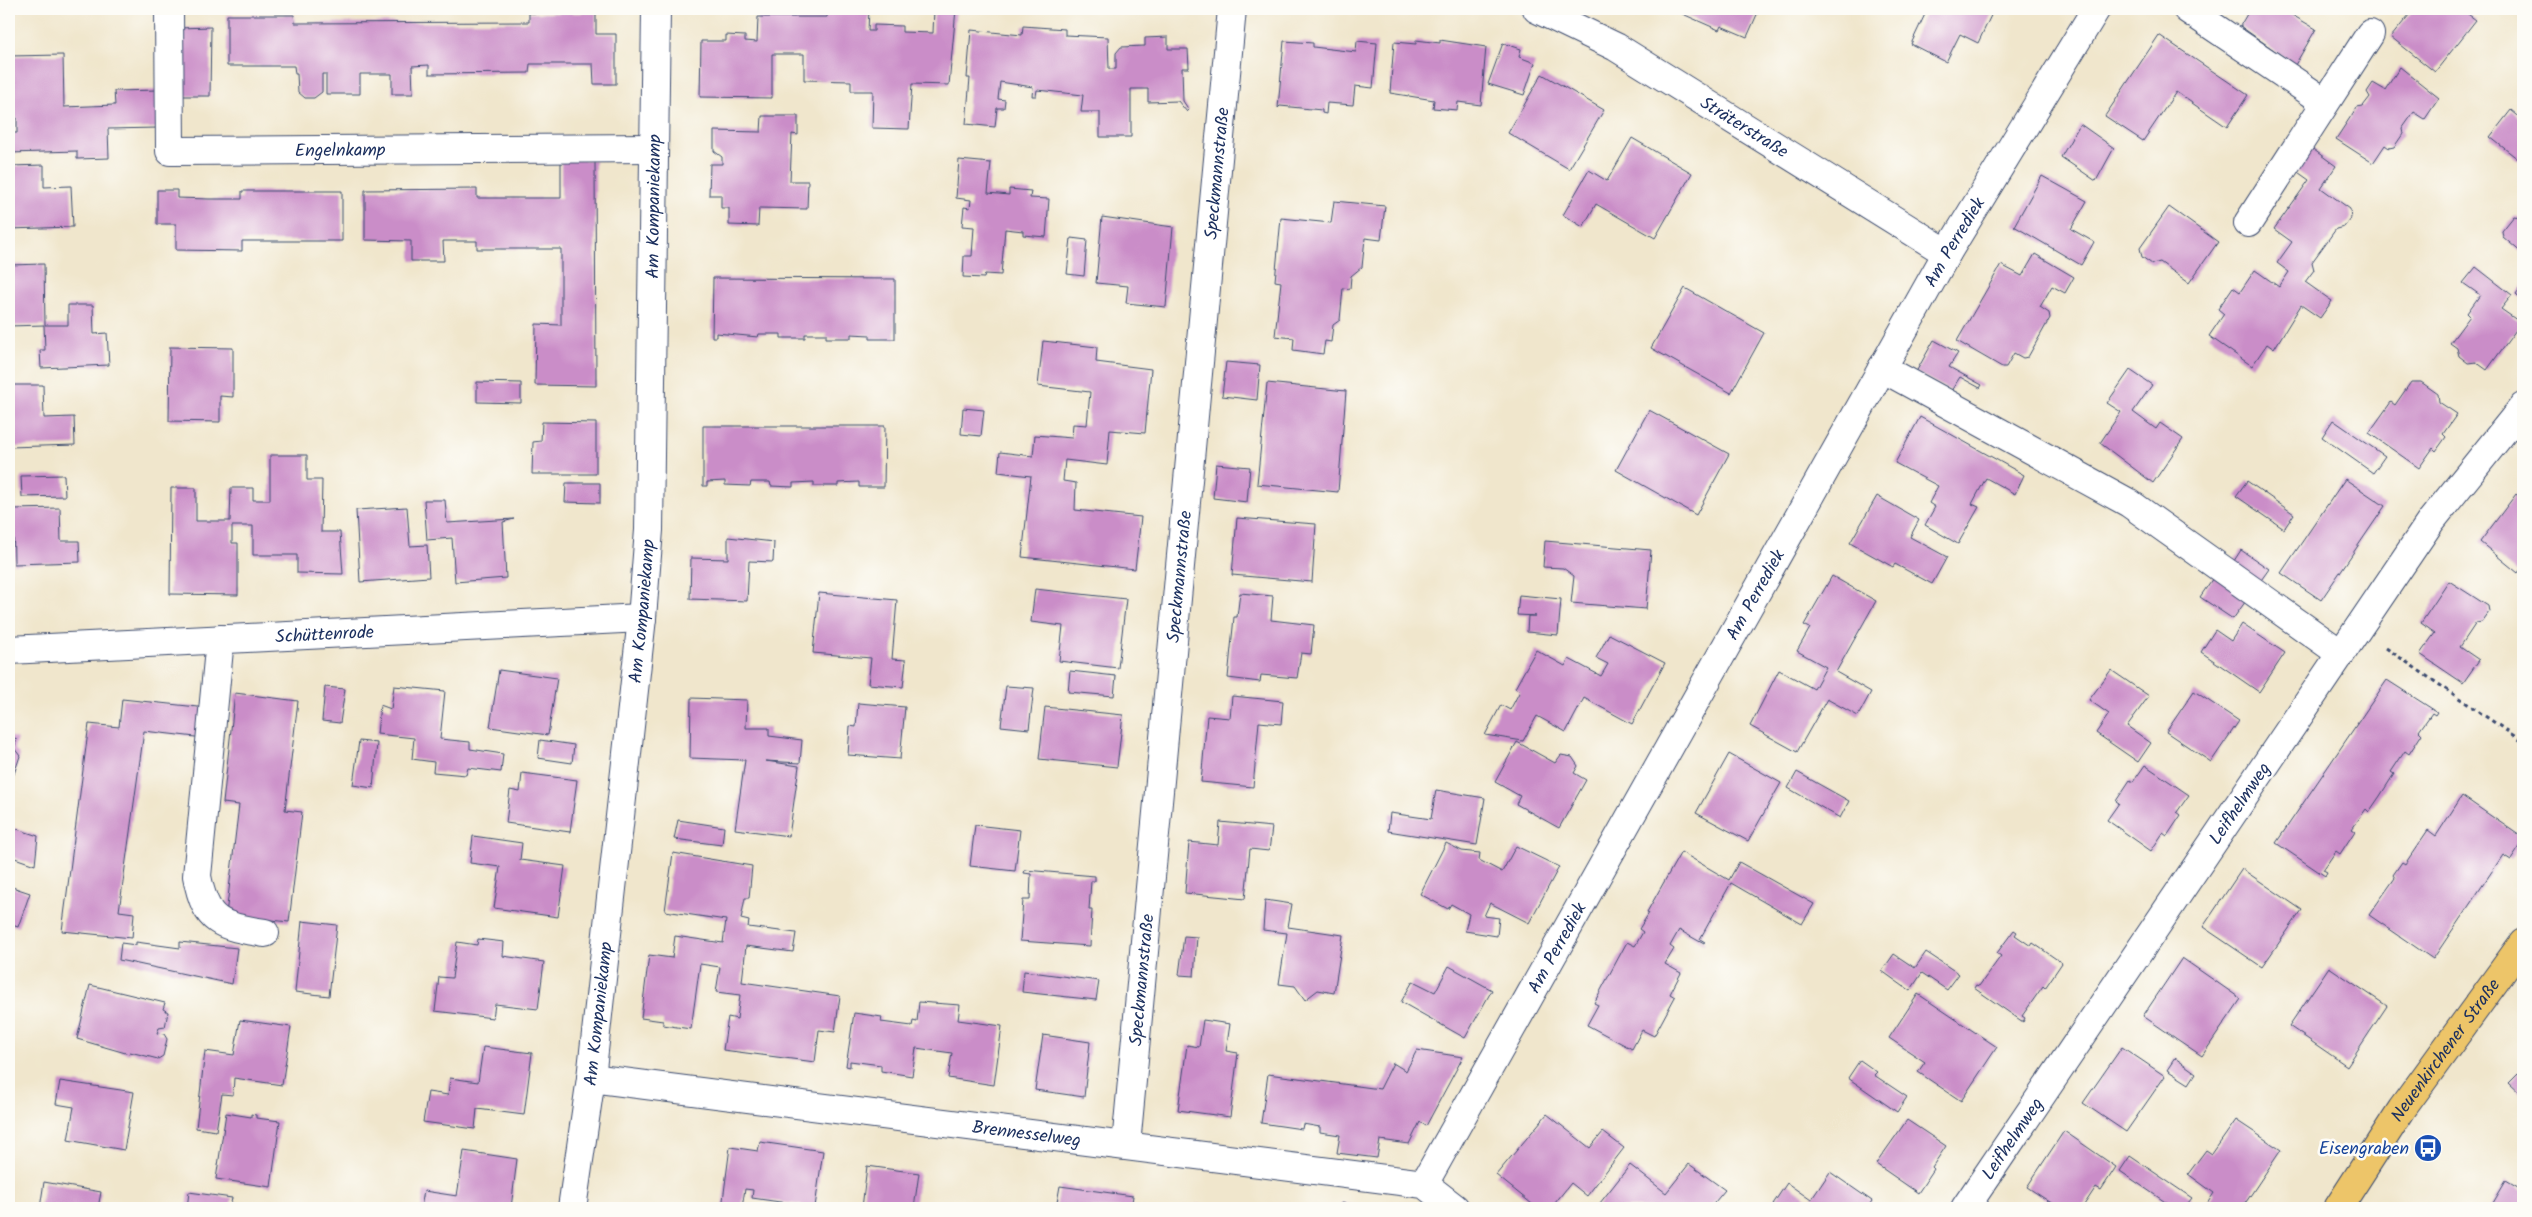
<svg xmlns="http://www.w3.org/2000/svg" width="2532" height="1217" font-family="Kalam,sans-serif">
<style>
.building{fill:#ca8dc8}
.lines{fill:none;stroke-linecap:round;stroke-linejoin:round}
.minor-casing{stroke:#3b4a6e;stroke-width:30}
.major-casing{stroke:#3b4a6e;stroke-width:30}
.path{stroke:#3b4a6e;stroke-width:3;stroke-dasharray:4 4;stroke-linecap:butt}
.minor{stroke:#fff;stroke-width:28}
.major{stroke:#edc569;stroke-width:28}
.labels{text-anchor:middle;stroke-width:5;stroke-linejoin:round;paint-order:stroke}
.street-label{font-size:18px;fill:#1b2f5e;stroke:#fdfcf7}
.transit-label{font-size:18px;fill:#164399;stroke:#fdfcf7;text-anchor:end}
</style>
<rect width="100%" height="100%" fill="#fdfcf7"/>
<filter id="ink" filterUnits="userSpaceOnUse"><feTurbulence type="fractalNoise" baseFrequency=".02" numOctaves="2"/><feDisplacementMap in="SourceGraphic" scale="10" xChannelSelector="R" yChannelSelector="G"/><feConvolveMatrix kernelMatrix="1 2 1 2 8 2 1 2 1" color-interpolation-filters="sRGB"/></filter>
<filter id="wash" filterUnits="userSpaceOnUse"><feTurbulence type="fractalNoise" baseFrequency=".0096" numOctaves="4" result="noise"/><feDisplacementMap in="SourceGraphic" scale="20" xChannelSelector="R" yChannelSelector="G"/><feGaussianBlur stdDeviation="1.12" result="paint"/><feColorMatrix in="noise" values="0 0 0 0 0 0 0 0 0 0 0 0 0 0 0 0 0 1.4 0 .05"/><feComposite in="paint" operator="in"/></filter>
<g filter="url(#wash)">
<rect width="100%" height="100%" fill="#f0e6cc"/>
<g id="blocks">
<g class="building">
<polygon points="828,9 869,9 868,31 874,31 874,25 902,26 902,32 933,33 934,9 956,9 949,85 912,84 909,129 872,128 873,91 851,91 851,81 804,80 804,54 772,54 772,98 700,97 701,41 726,41 726,35 745,36 745,41 757,42 758,17 827,17"/>
<polygon points="1677,9 1756,9 1759,10 1747,37 1721,26 1719,30 1676,11"/>
<polygon points="1924,9 1994,9 1978,43 1960,34 1946,62 1911,44 1927,10"/>
<polygon points="2250,9 2282,9 2316,29 2295,65 2240,26"/>
<polygon points="2414,9 2461,9 2476,20 2435,72 2391,37"/>
<polygon points="529,13 596,13 596,34 616,34 616,84 594,84 593,64 530,64 529,73 429,74 429,65 412,66 413,94 392,94 392,74 360,74 360,94 326,94 326,74 322,74 322,92 314,98 305,98 298,92 297,74 295,74 294,66 227,66 227,15 294,15 295,23 529,22"/>
<polygon points="1023,26 1065,29 1065,35 1108,37 1109,69 1116,69 1116,53 1121,47 1145,46 1145,38 1168,37 1168,49 1188,49 1189,68 1182,68 1183,101 1189,110 1187,112 1178,101 1148,102 1148,89 1131,89 1131,137 1100,137 1100,112 1081,112 1083,95 1037,90 1036,96 1032,96 1033,87 1000,82 998,99 1005,100 1004,108 997,108 995,127 966,124 970,78 967,78 971,30 1022,35"/>
<polygon points="211,27 210,96 177,96 178,28"/>
<polygon points="2159,35 2248,95 2227,127 2176,92 2143,141 2105,116"/>
<polygon points="1416,40 1440,43 1440,40 1486,47 1481,105 1458,102 1457,110 1433,108 1434,100 1390,93 1394,42 1416,44"/>
<polygon points="1284,41 1313,43 1313,47 1356,52 1357,41 1377,43 1373,88 1355,86 1353,105 1327,103 1326,114 1322,113 1322,110 1280,106 1278,108"/>
<polygon points="1503,43 1521,49 1519,57 1535,63 1524,95 1488,84"/>
<polygon points="63,55 64,107 115,105 114,91 158,90 158,128 108,129 109,158 77,159 77,151 9,153 9,133 17,133 17,118 9,118 9,56"/>
<polygon points="2400,67 2439,98 2425,119 2414,112 2402,129 2403,134 2394,147 2389,148 2385,145 2373,163 2336,139 2357,107 2363,106 2370,97 2367,92 2373,83 2385,90"/>
<polygon points="1542,74 1604,110 1569,169 1508,133"/>
<polygon points="2511,110 2523,120 2523,163 2490,137"/>
<polygon points="762,116 798,116 798,135 792,134 790,181 808,181 807,209 759,208 758,226 729,225 729,208 721,208 721,195 709,195 710,164 722,164 722,157 714,151 714,131 761,132"/>
<polygon points="2080,124 2114,148 2096,181 2061,157"/>
<polygon points="1632,138 1692,173 1655,238 1596,204 1583,227 1563,215 1589,170 1607,181"/>
<polygon points="2310,147 2336,166 2321,188 2350,209 2351,218 2344,227 2336,229 2312,262 2314,270 2305,282 2332,301 2320,318 2301,305 2274,349 2267,344 2252,366 2209,336 2224,314 2218,309 2233,287 2240,292 2255,270 2279,287 2289,272 2277,263 2292,242 2274,229 2309,180 2295,170"/>
<polygon points="561,160 595,160 596,386 535,385 536,324 561,325 561,249 477,249 477,241 443,241 444,261 411,261 411,241 365,240 365,190 477,189 477,198 561,198"/>
<polygon points="959,160 991,163 988,193 1009,195 1009,189 1031,191 1030,198 1049,199 1046,237 1023,235 1023,231 1005,229 1001,275 985,274 984,278 963,277 964,256 972,256 974,227 962,226 964,207 970,208 971,200 956,198"/>
<polygon points="44,165 44,187 71,186 73,227 9,229 9,166"/>
<polygon points="2042,176 2087,201 2071,229 2094,242 2081,265 2014,226"/>
<polygon points="157,190 177,190 177,198 209,199 242,199 242,191 342,191 342,241 242,241 242,251 176,250 176,224 157,224"/>
<polygon points="1334,201 1385,206 1381,240 1365,238 1362,267 1351,276 1350,289 1343,288 1340,320 1333,325 1331,342 1325,341 1323,354 1293,350 1294,338 1275,336 1281,282 1275,281 1281,218 1331,223"/>
<polygon points="2169,207 2218,242 2189,283 2160,262 2152,264 2142,257 2140,248"/>
<polygon points="2514,216 2523,218 2523,254 2503,237 2502,231"/>
<polygon points="1102,217 1173,227 1166,307 1126,303 1128,286 1096,283"/>
<polygon points="1071,238 1087,240 1084,276 1067,274"/>
<polygon points="2035,254 2074,277 2065,293 2052,286 2040,307 2049,313 2050,318 2028,357 2023,358 2014,353 2006,367 2002,367 1957,341 2001,265 2022,276"/>
<polygon points="44,264 45,325 68,325 68,305 93,305 94,334 107,333 109,365 41,368 40,350 45,350 44,325 9,326 9,265"/>
<polygon points="2476,267 2512,295 2501,309 2521,323 2487,370 2476,362 2468,363 2459,356 2457,348 2450,343 2470,316 2467,313 2480,295 2463,283"/>
<polygon points="713,278 895,279 895,339 870,339 870,335 851,334 851,338 826,338 826,334 805,334 805,338 781,338 781,334 759,334 758,337 716,333 716,337 712,337"/>
<polygon points="2523,284 2523,300 2516,294"/>
<polygon points="1685,288 1764,333 1731,393 1651,348"/>
<polygon points="1934,340 1958,353 1949,367 1982,385 1980,388 1960,377 1951,391 1916,372"/>
<polygon points="1043,341 1097,347 1096,362 1151,369 1145,433 1110,430 1107,465 1065,460 1063,481 1076,483 1075,510 1141,517 1135,569 1022,557 1031,476 998,472 1000,452 1033,456 1035,435 1072,438 1073,424 1087,425 1090,392 1038,386"/>
<polygon points="170,347 233,348 233,397 220,396 220,422 169,421"/>
<polygon points="1226,362 1260,365 1257,400 1222,396"/>
<polygon points="2130,370 2152,385 2133,412 2156,429 2160,423 2183,439 2153,483 2100,443 2121,412 2107,403"/>
<polygon points="477,382 521,383 521,403 477,402"/>
<polygon points="2411,382 2421,382 2438,394 2439,402 2457,414 2443,434 2446,437 2436,451 2433,448 2419,468 2369,433 2391,402 2395,405"/>
<polygon points="1267,383 1346,391 1338,492 1257,484"/>
<polygon points="9,385 43,385 44,418 74,417 75,445 9,447"/>
<polygon points="963,408 984,410 981,436 961,434"/>
<polygon points="1649,410 1729,454 1696,515 1616,470"/>
<polygon points="1920,417 2024,475 2015,494 1986,478 1972,504 1979,507 1958,544 1925,525 1935,507 1929,503 1938,486 1895,463"/>
<polygon points="2333,420 2385,456 2373,473 2322,437"/>
<polygon points="542,422 596,423 596,474 532,474 533,442 541,441"/>
<polygon points="703,426 885,426 884,487 859,487 859,482 838,483 838,486 814,486 814,482 793,483 793,487 771,486 770,482 751,482 750,486 725,485 725,481 707,482 707,486 703,486"/>
<polygon points="270,455 307,455 307,480 322,480 321,532 340,532 343,574 297,573 297,555 253,555 253,526 232,526 232,543 238,543 238,595 170,594 171,488 196,488 196,521 230,521 231,488 253,488 253,500 270,500"/>
<polygon points="1216,464 1250,467 1247,502 1213,498"/>
<polygon points="64,475 65,496 22,497 21,476"/>
<polygon points="2345,479 2385,506 2321,600 2281,573"/>
<polygon points="2247,481 2294,514 2284,529 2236,496"/>
<polygon points="566,483 600,483 600,503 565,502"/>
<polygon points="2516,494 2523,500 2523,566 2518,573 2480,542"/>
<polygon points="1877,496 1919,520 1910,537 1947,557 1932,584 1895,564 1893,567 1850,543"/>
<polygon points="424,500 445,500 447,523 514,519 503,522 506,578 455,582 452,538 427,540"/>
<polygon points="407,507 410,546 427,545 429,577 360,582 356,510"/>
<polygon points="60,508 61,541 79,541 80,562 14,564 13,509"/>
<polygon points="1237,518 1316,524 1312,582 1232,575"/>
<polygon points="728,537 774,542 773,562 749,561 747,601 690,599 691,558 728,559"/>
<polygon points="1545,541 1651,550 1646,609 1571,603 1574,576 1563,568 1543,567"/>
<polygon points="2241,550 2269,569 2259,583 2232,564"/>
<polygon points="2215,575 2248,598 2233,619 2200,597"/>
<polygon points="1832,576 1876,601 1836,672 1871,692 1858,716 1827,699 1797,752 1750,726 1779,670 1814,689 1826,667 1797,651 1810,628 1804,625"/>
<polygon points="2449,581 2488,606 2489,612 2482,622 2476,623 2460,647 2479,660 2463,683 2420,654 2435,633 2421,623"/>
<polygon points="1035,589 1126,599 1118,668 1059,661 1063,626 1031,622"/>
<polygon points="819,593 897,600 892,659 906,660 903,687 868,684 871,658 813,653"/>
<polygon points="1240,593 1273,596 1271,620 1314,625 1311,654 1301,653 1297,678 1261,675 1260,682 1228,678 1234,617 1237,617"/>
<polygon points="1519,595 1561,599 1558,635 1527,632 1528,616 1536,616 1517,615"/>
<polygon points="2242,624 2285,653 2259,692 2201,652 2215,630 2231,641"/>
<polygon points="1609,634 1665,663 1632,724 1584,698 1566,732 1537,716 1523,741 1485,735 1501,705 1510,710 1520,691 1515,688 1536,650 1565,666 1569,659 1601,676 1608,664 1596,658"/>
<polygon points="499,670 557,678 548,735 490,727"/>
<polygon points="2111,670 2149,696 2127,726 2151,743 2138,762 2096,733 2109,714 2089,700"/>
<polygon points="1070,671 1116,676 1114,696 1068,692"/>
<polygon points="2387,680 2437,712 2435,715 2432,713 2419,731 2422,734 2409,754 2405,751 2391,772 2394,774 2380,796 2369,812 2366,809 2352,829 2355,831 2340,854 2336,851 2323,870 2327,872 2325,876 2276,843"/>
<polygon points="394,686 445,691 440,739 470,742 470,749 503,754 501,772 468,768 466,775 433,772 434,762 412,759 414,738 377,734 380,705 391,709"/>
<polygon points="1006,686 1034,688 1029,729 1001,726"/>
<polygon points="325,687 345,689 340,723 322,721"/>
<polygon points="2194,691 2239,721 2211,762 2166,732"/>
<polygon points="235,693 298,701 285,810 302,812 289,922 226,915 239,805 223,803"/>
<polygon points="1232,696 1283,701 1281,724 1259,722 1253,787 1201,782 1207,716 1230,718"/>
<polygon points="691,698 747,700 746,728 769,728 769,736 802,740 800,763 766,761 799,766 789,836 735,829 745,760 690,758"/>
<polygon points="122,699 207,708 204,738 144,731 119,911 134,913 132,938 62,931 89,724 119,727"/>
<polygon points="858,703 905,707 900,759 848,755 850,726 856,727"/>
<polygon points="1045,707 1123,715 1117,767 1039,759"/>
<polygon points="9,736 17,739 14,748 20,756 9,789"/>
<polygon points="540,740 574,745 572,763 538,758"/>
<polygon points="359,741 377,743 373,788 353,785"/>
<polygon points="1517,742 1555,763 1561,755 1572,757 1578,766 1574,773 1586,780 1559,828 1516,804 1520,796 1495,782"/>
<polygon points="1729,754 1781,783 1748,841 1696,813"/>
<polygon points="2145,765 2189,795 2177,812 2181,815 2167,836 2163,833 2151,851 2107,820 2119,803 2116,801 2130,780 2133,782"/>
<polygon points="1797,772 1849,801 1840,818 1788,788"/>
<polygon points="522,773 577,780 570,832 506,823 510,790 520,792"/>
<polygon points="1436,790 1485,798 1477,845 1388,831 1390,813 1431,819"/>
<polygon points="2462,796 2523,838 2523,842 2511,860 2503,855 2433,959 2369,915 2395,878 2393,875 2402,862 2405,864 2428,830 2436,836"/>
<polygon points="678,820 724,827 722,845 674,839"/>
<polygon points="1220,822 1272,827 1269,851 1250,849 1245,899 1185,893 1189,842 1218,845"/>
<polygon points="975,825 1020,830 1015,871 970,866"/>
<polygon points="11,827 38,836 35,865 9,856"/>
<polygon points="473,836 522,843 520,860 565,866 558,917 494,908 500,867 470,863"/>
<polygon points="1446,843 1462,851 1480,853 1479,860 1502,872 1516,846 1559,867 1529,923 1490,903 1484,916 1499,918 1497,936 1465,931 1469,914 1451,904 1448,909 1420,894"/>
<polygon points="1681,852 1729,880 1739,862 1814,904 1802,924 1731,883 1700,939 1705,942 1704,944 1679,930 1670,946 1674,949 1665,964 1681,973 1670,994 1675,997 1654,1036 1642,1030 1632,1049 1587,1025 1598,1005 1594,1003 1627,942 1635,946 1643,932 1639,929 1649,913 1647,912"/>
<polygon points="673,853 752,866 749,898 745,898 741,919 749,921 748,927 796,933 793,952 746,946 742,982 840,996 835,1032 819,1030 815,1062 723,1050 728,1017 737,1019 740,995 716,992 720,967 700,964 691,1029 663,1025 663,1021 641,1018 649,955 672,958 675,936 723,943 726,920 665,911"/>
<polygon points="2242,869 2302,910 2262,967 2203,927"/>
<polygon points="1025,870 1095,876 1095,881 1091,881 1089,910 1092,910 1090,946 1020,941 1023,900 1030,900 1031,874 1024,873"/>
<polygon points="9,886 30,893 18,927 9,924"/>
<polygon points="1265,900 1292,904 1288,927 1343,935 1334,993 1318,990 1305,1000 1295,986 1279,984 1287,933 1263,930"/>
<polygon points="302,921 337,925 329,996 295,992"/>
<polygon points="2014,930 2017,932 2015,935 2031,946 2033,943 2062,963 2045,988 2043,986 2022,1016 2025,1018 2023,1022 1974,988 1976,985 1979,986 2001,956 1997,953"/>
<polygon points="1184,936 1197,937 1194,976 1179,975"/>
<polygon points="478,939 504,942 503,956 544,962 538,1009 495,1004 493,1018 435,1011 439,977 452,978 457,942 477,945"/>
<polygon points="136,942 180,948 180,942 237,948 232,984 119,960 121,943 136,945"/>
<polygon points="1926,952 1959,974 1947,990 1922,973 1910,991 1882,971 1894,954 1915,968"/>
<polygon points="2182,958 2241,999 2202,1056 2143,1016"/>
<polygon points="1449,966 1492,990 1465,1038 1401,1002 1413,981 1435,992"/>
<polygon points="2329,967 2387,1006 2347,1066 2289,1026"/>
<polygon points="1024,971 1099,981 1096,1000 1022,992"/>
<polygon points="90,985 165,1003 163,1009 168,1012 165,1027 159,1028 157,1033 164,1034 167,1039 163,1056 158,1059 130,1052 129,1054 77,1039"/>
<polygon points="1918,994 1997,1047 1961,1101 1918,1072 1925,1062 1889,1038"/>
<polygon points="919,1002 960,1005 958,1020 1002,1026 994,1085 948,1078 952,1053 916,1048 912,1076 881,1071 881,1065 850,1061 850,1067 846,1066 854,1013 882,1017 881,1022 912,1026 913,1021 917,1022"/>
<polygon points="240,1020 291,1027 282,1085 234,1078 233,1095 222,1094 216,1131 196,1128 205,1051 234,1055"/>
<polygon points="1203,1020 1230,1024 1226,1051 1238,1053 1230,1117 1178,1110 1187,1045 1199,1047"/>
<polygon points="1043,1035 1090,1042 1084,1097 1035,1090"/>
<polygon points="483,1047 532,1053 524,1115 477,1109 475,1129 423,1122 428,1092 448,1095 450,1078 478,1082"/>
<polygon points="2122,1047 2165,1076 2126,1132 2083,1103"/>
<polygon points="1417,1050 1463,1057 1426,1126 1420,1122 1409,1144 1380,1140 1377,1158 1337,1153 1340,1135 1320,1132 1320,1127 1303,1124 1302,1129 1261,1123 1268,1074 1380,1089 1393,1063 1406,1071"/>
<polygon points="2175,1058 2196,1073 2189,1084 2167,1070"/>
<polygon points="1860,1060 1877,1072 1874,1075 1907,1097 1897,1112 1848,1078"/>
<polygon points="2523,1069 2523,1096 2509,1083"/>
<polygon points="60,1081 134,1092 124,1150 68,1140 74,1107 56,1104"/>
<polygon points="226,1113 251,1117 251,1114 256,1115 256,1118 280,1121 271,1187 216,1179"/>
<polygon points="1547,1114 1590,1148 1603,1132 1624,1148 1587,1196 1571,1183 1551,1208 1537,1208 1496,1175"/>
<polygon points="1907,1120 1946,1146 1932,1167 1934,1169 1918,1193 1876,1164"/>
<polygon points="2236,1120 2281,1150 2242,1208 2207,1208 2205,1207 2214,1193 2188,1174 2206,1150 2212,1154"/>
<polygon points="2064,1131 2116,1167 2101,1190 2096,1187 2082,1208 2059,1208 2027,1187"/>
<polygon points="760,1142 823,1151 815,1207 752,1198 753,1190 745,1189 742,1208 722,1208 730,1147 758,1151"/>
<polygon points="464,1151 517,1159 511,1208 421,1208 424,1191 457,1196"/>
<polygon points="2130,1156 2192,1198 2184,1208 2174,1208 2120,1171"/>
<polygon points="1689,1164 1725,1190 1710,1208 1596,1208 1630,1165 1666,1193"/>
<polygon points="867,1166 919,1173 914,1208 862,1208"/>
<polygon points="1830,1172 1872,1201 1867,1208 1778,1208 1773,1204 1787,1183 1811,1200"/>
<polygon points="2506,1181 2523,1191 2523,1208 2490,1208"/>
<polygon points="44,1182 101,1192 98,1208 40,1208"/>
<polygon points="1060,1186 1133,1196 1131,1208 1056,1208"/>
<polygon points="189,1192 232,1198 230,1208 187,1208"/>
<polygon points="1341,1203 1371,1207 1371,1208 1340,1208"/>
<polygon points="1196,1204 1216,1207 1216,1208 1195,1208"/>
</g>
</g>
</g>
<g filter="url(#ink)">
<use href="#blocks" fill-opacity="0" stroke="#3b4a6e" stroke-width="1"/>
<g class="lines">
<defs>
<g id="minor">
<path id="s1" d="M169,9L170,151L654,148"/>
<path id="s2" d="M1537,9L1616,47L1947,253"/>
<polyline points="2187,9 2325,102"/>
<polyline points="2248,223 2370,34"/>
<polyline points="1882,368 2129,503 2340,653"/>
<path d="M220,639L197,876C206,924 221,926 265,933"/>
<path id="s3" d="M9,650L642,618"/>
<path id="s4" d="M591,1078L1424,1184L1455,1208"/>
<path id="s5" d="M1126,1145L1232,9"/>
<path id="s6" d="M1424,1184L1947,253L2096,9"/>
<path id="s7" d="M572,1208L591,1078L642,618L649,530L656,9"/>
<path id="s8" d="M1965,1208L2431,521L2523,407"/>
</g>
<g id="major">
<path id="s9" d="M2338,1208L2402,1109L2523,943"/>
</g>
</defs>
<use href="#minor" class="minor-casing"/>
<use href="#major" class="major-casing"/>
<polyline class="path" points="2386,648 2523,742"/>
<use href="#minor" class="minor"/>
<use href="#major" class="major"/>
</g>
</g>
<defs>
<symbol id="bus-disc" viewBox="-11 -11 22 22"><circle r="9.5" fill="#1a4fb4" stroke="#fdfcf7"/><path d="M-5-6H5V4H4V6H2V4H-2V6H-4V4H-5ZM-3.5-4V0h7V-4ZM-3.5 1.2v1.5H-2V1.2ZM2 1.2v1.5H3.5V1.2Z" fill="#fff"/></symbol>
</defs>
<g fill-rule="evenodd">
<use href="#bus-disc" x="2412" y="1132" width="32" height="32"/>
</g>
<g class="labels">
<g class="street-label">
<text dy="6" stroke="none"><textPath href="#s2" startOffset="239">Sträterstraße</textPath></text>
<text dy="6" stroke="none"><textPath href="#s1" startOffset="312">Engelnkamp</textPath></text>
<text dy="6" stroke="none"><textPath href="#s5" startOffset="976">Speckmannstraße</textPath></text>
<text dy="6" stroke="none"><textPath href="#s7" startOffset="1006">Am Kompaniekamp</textPath></text>
<text dy="6" stroke="none"><textPath href="#s6" startOffset="1081">Am Perrediek</textPath></text>
<text dy="6" stroke="none"><textPath href="#s5" startOffset="571">Speckmannstraße</textPath></text>
<text dy="6" stroke="none"><textPath href="#s6" startOffset="676">Am Perrediek</textPath></text>
<text dy="6" stroke="none"><textPath href="#s7" startOffset="601">Am Kompaniekamp</textPath></text>
<text dy="6" stroke="none"><textPath href="#s3" startOffset="316">Schüttenrode</textPath></text>
<text dy="6" stroke="none"><textPath href="#s8" startOffset="489">Leifhelmweg</textPath></text>
<text dy="6" stroke="none"><textPath href="#s6" startOffset="271">Am Perrediek</textPath></text>
<text dy="6" stroke="none"><textPath href="#s5" startOffset="166">Speckmannstraße</textPath></text>
<text dy="6" stroke="none"><textPath href="#s7" startOffset="196">Am Kompaniekamp</textPath></text>
<text dy="6" stroke="none"><textPath href="#s9" startOffset="191">Neuenkirchener Straße</textPath></text>
<text dy="6" stroke="none"><textPath href="#s4" startOffset="439">Brennesselweg</textPath></text>
<text dy="6" stroke="none"><textPath href="#s8" startOffset="84">Leifhelmweg</textPath></text>
</g>
<g class="transit-label">
<text x="2409" y="1154">Eisengraben</text>
</g>
</g>
<rect width="2532" height="1217" fill="none" stroke="#fdfcf7" stroke-width="30"/>
</svg>
